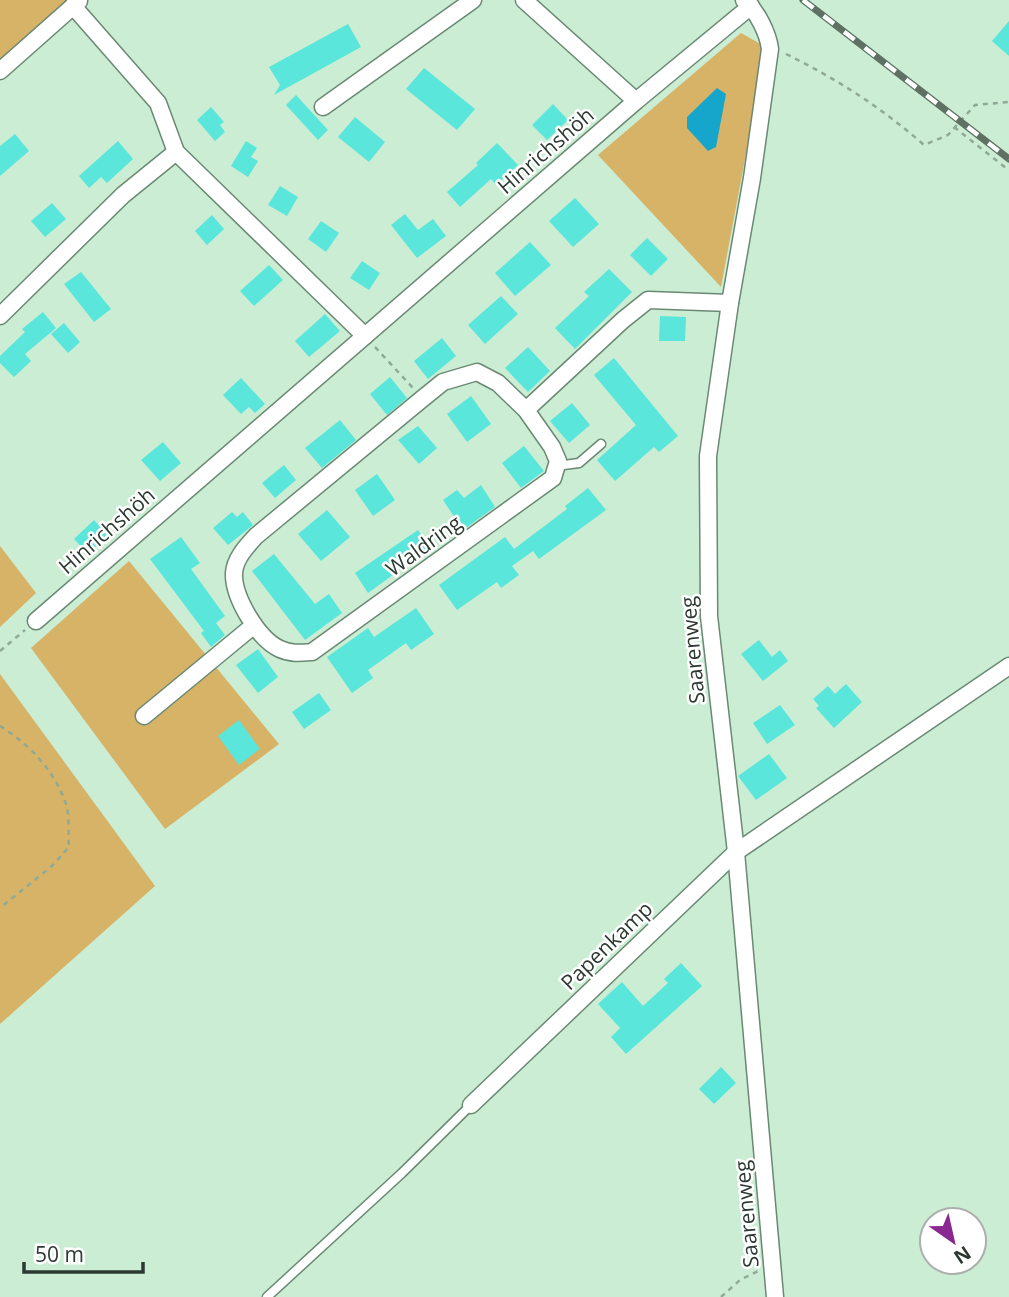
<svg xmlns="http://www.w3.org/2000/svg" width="1009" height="1297" font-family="'Open Sans',sans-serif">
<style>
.green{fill:#d6b367}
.water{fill:#16a5cb}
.building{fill:#5ae6db}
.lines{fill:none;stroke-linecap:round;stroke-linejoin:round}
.service-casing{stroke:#6a8973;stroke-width:11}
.minor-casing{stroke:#6a8973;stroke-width:19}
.path{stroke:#8fa996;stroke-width:2.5;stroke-dasharray:5 5;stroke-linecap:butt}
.service{stroke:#fff;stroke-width:8}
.minor{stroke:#fff;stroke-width:16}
.rail-casing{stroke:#5e7163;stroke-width:7}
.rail{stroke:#fff;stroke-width:4.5;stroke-dasharray:13;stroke-linecap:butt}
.labels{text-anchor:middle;stroke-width:5;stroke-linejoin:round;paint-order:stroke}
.street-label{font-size:21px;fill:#2c3930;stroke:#fff}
</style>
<rect width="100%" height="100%" fill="#cbedd4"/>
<g class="green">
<polygon points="0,0 68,0 0,62"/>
<polygon points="741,33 766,47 721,287 598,155"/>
<polygon points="0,546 36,593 0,627"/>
<polygon points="129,561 279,744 165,829 31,648"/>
<polygon points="0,674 155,886 0,1024"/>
</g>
<polygon class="water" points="717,88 726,94 716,147 708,151 687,128 687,117"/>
<g class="building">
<polygon points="1009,21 1009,56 992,41"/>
<polygon points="348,24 361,47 274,95 280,85 269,67"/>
<polygon points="424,68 475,109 457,130 406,89"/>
<polygon points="296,95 328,130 318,140 286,105"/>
<polygon points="553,104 568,120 547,140 532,125"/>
<polygon points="211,107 224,122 220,125 225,132 215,141 197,120"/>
<polygon points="355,117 385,142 369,162 338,137"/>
<polygon points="15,134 29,151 0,176 0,146"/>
<polygon points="118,141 133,159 107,183 101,177 89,188 79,176"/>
<polygon points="246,141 257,148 251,157 258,161 248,177 231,166"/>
<polygon points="497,143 518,165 496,185 491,179 460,207 447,192 478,165 476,163"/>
<polygon points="280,186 298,197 287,216 268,205"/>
<polygon points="575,198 599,224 573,247 549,221"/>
<polygon points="52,203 66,219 45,237 31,221"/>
<polygon points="405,214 418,230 433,219 446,236 417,258 391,225"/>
<polygon points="212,215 224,229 207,245 195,231"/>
<polygon points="321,221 339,233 326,252 308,239"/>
<polygon points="647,238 668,259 651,276 630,255"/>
<polygon points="530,242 551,265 515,296 495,273"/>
<polygon points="362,261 380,273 369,290 350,278"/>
<polygon points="269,265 283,280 254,306 240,291"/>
<polygon points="609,269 632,292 575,349 555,328 589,296 584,292"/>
<polygon points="81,272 111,309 94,322 64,284"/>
<polygon points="501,296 518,314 485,344 468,325"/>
<polygon points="43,312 56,328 25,354 31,361 14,377 0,363 0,356 25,332 22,329"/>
<polygon points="325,314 340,331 309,357 295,341"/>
<polygon points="660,316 686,317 685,341 659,341"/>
<polygon points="64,323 80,342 68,353 51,334"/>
<polygon points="442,338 456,356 428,379 414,361"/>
<polygon points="528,347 550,371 528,392 505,368"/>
<polygon points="614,358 678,436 659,452 654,447 615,481 597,460 636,425 594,375"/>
<polygon points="390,377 407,398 387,415 370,394"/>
<polygon points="241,378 265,404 255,413 249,407 241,414 223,395"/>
<polygon points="471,396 491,424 467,442 447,414"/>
<polygon points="572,403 590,425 569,443 550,421"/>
<polygon points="340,420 356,440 322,468 305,448"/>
<polygon points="418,426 437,448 419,464 398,440"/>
<polygon points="163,442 181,463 160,481 141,460"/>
<polygon points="524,446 544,471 521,488 502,463"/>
<polygon points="284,465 296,480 275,498 262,483"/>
<polygon points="377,474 395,500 373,516 355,490"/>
<polygon points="481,485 495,507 463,530 443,500 457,490 464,498"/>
<polygon points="588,488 606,510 539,559 533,551 512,566 519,575 501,588 497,582 457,610 439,585 505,537 514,549 567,509 565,506"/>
<polygon points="327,510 350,537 321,561 298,534"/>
<polygon points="232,512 237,517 243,512 253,525 228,545 213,528"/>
<polygon points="94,520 108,535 88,554 74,539"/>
<polygon points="418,530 430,548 368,593 355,573"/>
<polygon points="181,537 200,563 191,569 225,616 216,623 225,635 211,647 201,633 204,631 150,559"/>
<polygon points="274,554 315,604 329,594 342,613 305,640 252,571"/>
<polygon points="416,608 434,634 411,650 406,643 368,670 373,678 352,693 327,657 368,628 374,637"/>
<polygon points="759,640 772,657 780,650 788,661 763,681 741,654"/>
<polygon points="258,649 278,677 258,693 236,665"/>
<polygon points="846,684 862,702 834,728 816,708 819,706 813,699 828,686 835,694"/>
<polygon points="319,693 331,710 304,729 292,712"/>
<polygon points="780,705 795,725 767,744 753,723"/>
<polygon points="239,720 260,749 239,765 218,736"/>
<polygon points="769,754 787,778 756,800 738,776"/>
<polygon points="681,963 702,986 626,1054 611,1037 620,1028 598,1004 622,982 643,1006 668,983 664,979"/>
<polygon points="721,1067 736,1083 714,1104 699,1089"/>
</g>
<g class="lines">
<defs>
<g id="service">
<polyline points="556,466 579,463 601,444"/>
<polyline points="267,1297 402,1173 471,1105"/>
</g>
<g id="minor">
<polyline points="524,0 636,101"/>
<path d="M744,0C757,11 768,33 770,49L752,178L730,303L708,456L709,616L736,852L775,1297"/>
<polyline points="73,6 158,103 176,152 365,336"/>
<polyline points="0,71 79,1"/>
<polyline points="323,107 473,0"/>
<polyline points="0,316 123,195 176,152"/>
<path d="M526,410L498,383L477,372L443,382L422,399L256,536C247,546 235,558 234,573C233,597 258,639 280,649C291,654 300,653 312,652L553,478L558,461L552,447L526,410L623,320L648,300L730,303"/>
<polyline points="36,621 636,101 751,6"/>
<polyline points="144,716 253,626"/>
<polyline points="471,1105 736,852 1009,666"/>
</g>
</defs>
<use href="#service" class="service-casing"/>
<use href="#minor" class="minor-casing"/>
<g class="path">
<path d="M786,54C837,79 882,108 924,145L948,135L975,105L1009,102"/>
<polyline points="954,127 1006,168"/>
<polyline points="375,347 413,388"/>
<polyline points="0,651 25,630"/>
<path d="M0,726C29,744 55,771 66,804C70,816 68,834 69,847L52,866L0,908"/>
<polyline points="721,1297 740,1280 758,1271"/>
</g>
<use href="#service" class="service"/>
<use href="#minor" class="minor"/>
<defs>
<polyline id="rail" points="803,0 1009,159"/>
</defs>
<use href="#rail" class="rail-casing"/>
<use href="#rail" class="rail"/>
</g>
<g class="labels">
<g class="street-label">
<text transform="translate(546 151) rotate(-41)" y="7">Hinrichshöh</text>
<text transform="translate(107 531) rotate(-41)" y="7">Hinrichshöh</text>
<text transform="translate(424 546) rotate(-36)" y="7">Waldring</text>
<text transform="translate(693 650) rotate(-95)" y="7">Saarenweg</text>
<text transform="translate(607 946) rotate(-44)" y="7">Papenkamp</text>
<text transform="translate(747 1214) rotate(-95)" y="7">Saarenweg</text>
</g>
</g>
<g transform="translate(953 1241) rotate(146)"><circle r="33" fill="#ffffff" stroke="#abb0ac" stroke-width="2"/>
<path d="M0-5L12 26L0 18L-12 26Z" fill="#8a2790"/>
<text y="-10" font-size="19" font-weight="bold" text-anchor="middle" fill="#2c3930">N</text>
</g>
<path d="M24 1262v10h119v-10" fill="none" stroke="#2c3930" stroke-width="3.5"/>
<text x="35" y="1262" font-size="21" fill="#2c3930" stroke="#ffffff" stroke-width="5" paint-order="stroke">50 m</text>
</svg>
